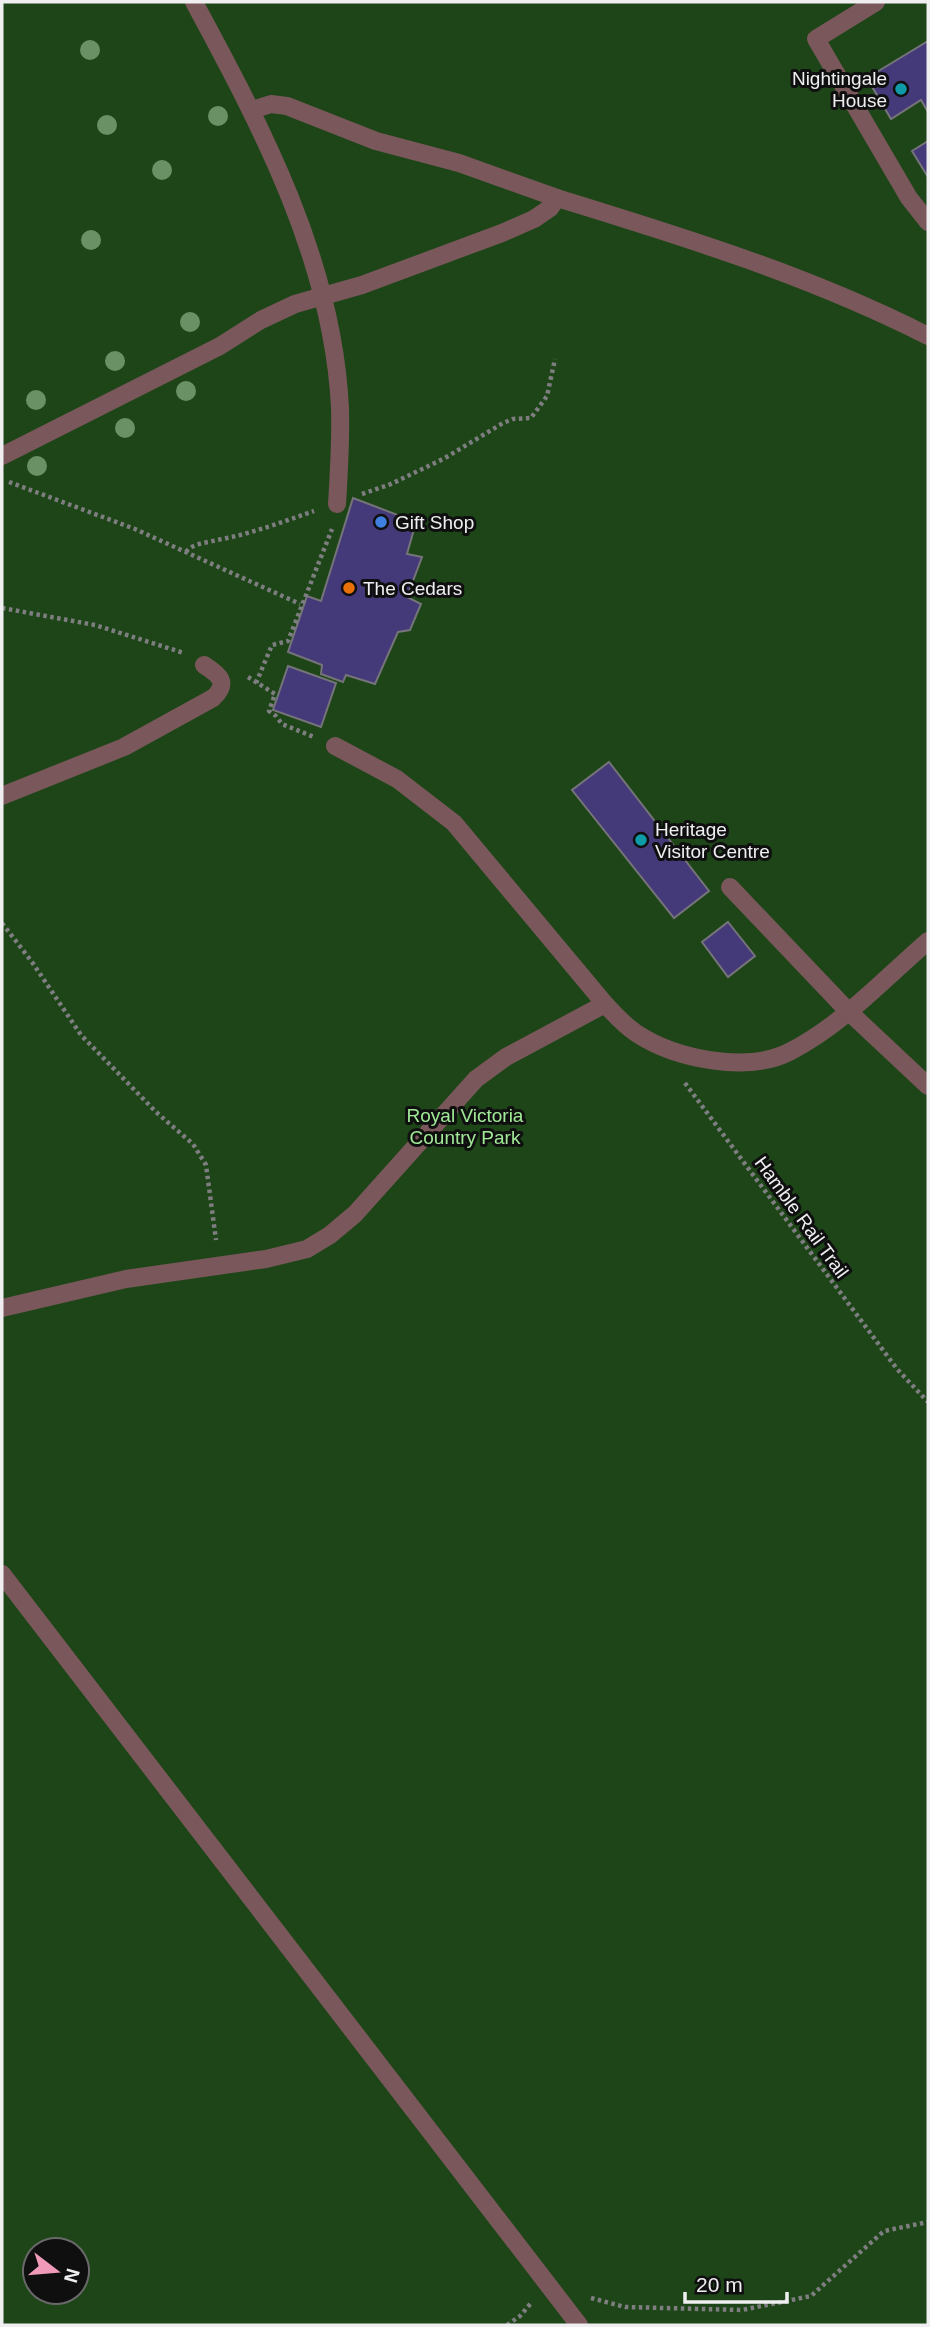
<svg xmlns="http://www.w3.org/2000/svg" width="930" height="2327" font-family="Helvetica,sans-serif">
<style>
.green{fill:#1d4518;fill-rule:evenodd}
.building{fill:#453a79;stroke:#757479;stroke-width:2}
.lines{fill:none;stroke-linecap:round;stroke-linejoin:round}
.path{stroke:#7e7e81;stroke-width:4.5;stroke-dasharray:3.5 3.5;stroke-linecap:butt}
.service{stroke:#7a575a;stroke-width:18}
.tree{fill:#699165}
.culture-dot{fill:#0f9aa8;stroke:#0f0f10;stroke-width:2.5}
.shop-dot{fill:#3f7fe0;stroke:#0f0f10;stroke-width:2.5}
.food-dot{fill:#e8710a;stroke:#0f0f10;stroke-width:2.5}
.labels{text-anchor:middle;stroke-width:6;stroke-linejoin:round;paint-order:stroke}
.poi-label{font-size:19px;fill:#efeff2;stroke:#0f0f10;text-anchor:start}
.park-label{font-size:19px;fill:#a0e996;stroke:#0f0f10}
.street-label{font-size:19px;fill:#efeff2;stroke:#0f0f10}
</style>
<rect width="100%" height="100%" fill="#262529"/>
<path class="green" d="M2,2H928V2325H2ZM35,2250H77V2292H35Z"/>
<g class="building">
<polygon points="928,41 928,112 921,100 891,119 867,78"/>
<polygon points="928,141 928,177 912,151"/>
<polygon points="353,498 416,522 407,554 422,557 407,597 421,604 410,630 398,632 375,684 346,675 343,682 321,674 322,665 288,652 307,596 321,601"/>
<polygon points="288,666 336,683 321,727 273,710"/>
<polygon points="609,762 709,891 674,918 572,790"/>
<polygon points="728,922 755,956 728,977 702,942"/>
</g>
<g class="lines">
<g class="path">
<polyline points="9,482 135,529 300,604"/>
<polyline points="362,494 391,484 445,458 503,423 513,419 531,418 547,396 555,359"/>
<path d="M186,552C193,543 206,543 217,540C251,534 282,522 314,511"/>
<polyline points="2,608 95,625 184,653"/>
<polyline points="248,677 275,694 269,711 276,716 282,724 314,737"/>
<polyline points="256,683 272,645 288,641 332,529"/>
<polyline points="2,923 32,962 81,1035 156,1112 193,1144 206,1165 216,1240"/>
<polyline points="685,1083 897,1369 928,1402"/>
<polyline points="591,2298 625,2307 742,2310 811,2296 884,2231 928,2222"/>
<polyline points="507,2325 520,2316 532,2302"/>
</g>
<g class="service">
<path d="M194,2C262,128 333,261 340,408C341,440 339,472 337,504"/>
<polyline points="876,2 816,39 909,198 928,222"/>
<polyline points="252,110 271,104 287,106 376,141 459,163 557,198"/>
<path d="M2,456L220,346L261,320L295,304L362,285L502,233L534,219L550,208L557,198C684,237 810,276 928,336"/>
<path d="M335,746L397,779L454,823L605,1004C615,1015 624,1025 636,1033C675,1059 748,1074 791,1051C842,1025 885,978 928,941"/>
<path d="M2,796L124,747L213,698C229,683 220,675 204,665"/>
<polyline points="730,887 848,1011 928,1086"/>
<polyline points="2,1308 126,1279 266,1259 307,1249 330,1235 355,1214 476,1079 506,1057 605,1004"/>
<polyline points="2,1574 579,2325"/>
</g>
</g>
<g class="tree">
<circle cx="90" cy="50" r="10"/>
<circle cx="218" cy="116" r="10"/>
<circle cx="107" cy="125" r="10"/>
<circle cx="162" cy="170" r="10"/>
<circle cx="91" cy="240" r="10"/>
<circle cx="190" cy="322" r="10"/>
<circle cx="115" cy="361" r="10"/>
<circle cx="186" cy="391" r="10"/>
<circle cx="36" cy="400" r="10"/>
<circle cx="125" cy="428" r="10"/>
<circle cx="37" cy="466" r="10"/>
</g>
<g class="culture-dot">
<circle cx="901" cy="89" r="7"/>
<circle cx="641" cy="840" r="7"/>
</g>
<circle class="shop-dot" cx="381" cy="522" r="7"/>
<circle class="food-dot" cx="349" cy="588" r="7"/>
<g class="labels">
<g class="poi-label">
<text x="887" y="85" text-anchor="end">Nightingale<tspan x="887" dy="22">House</tspan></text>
<text x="395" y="529">Gift Shop</text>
<text x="363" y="595">The Cedars</text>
<text x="655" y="836">Heritage<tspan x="655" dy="22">Visitor Centre</tspan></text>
</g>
<g class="park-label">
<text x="465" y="1122">Royal Victoria<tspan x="465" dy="22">Country Park</tspan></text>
</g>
<g class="street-label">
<text transform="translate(802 1217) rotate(54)" y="7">Hamble Rail Trail</text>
</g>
</g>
<rect width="930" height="2327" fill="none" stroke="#efeff2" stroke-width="7"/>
<g transform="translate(56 2271) rotate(106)"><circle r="33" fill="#0f0f10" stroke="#69696a" stroke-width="2"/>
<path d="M0-5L12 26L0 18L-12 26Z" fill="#ef9ab8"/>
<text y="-10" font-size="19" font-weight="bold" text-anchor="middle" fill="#efeff2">N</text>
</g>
<path d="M685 2292v10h102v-10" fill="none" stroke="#efeff2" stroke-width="3.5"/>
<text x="696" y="2292" font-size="21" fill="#efeff2" stroke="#0f0f10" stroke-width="5" paint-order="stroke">20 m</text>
</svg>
